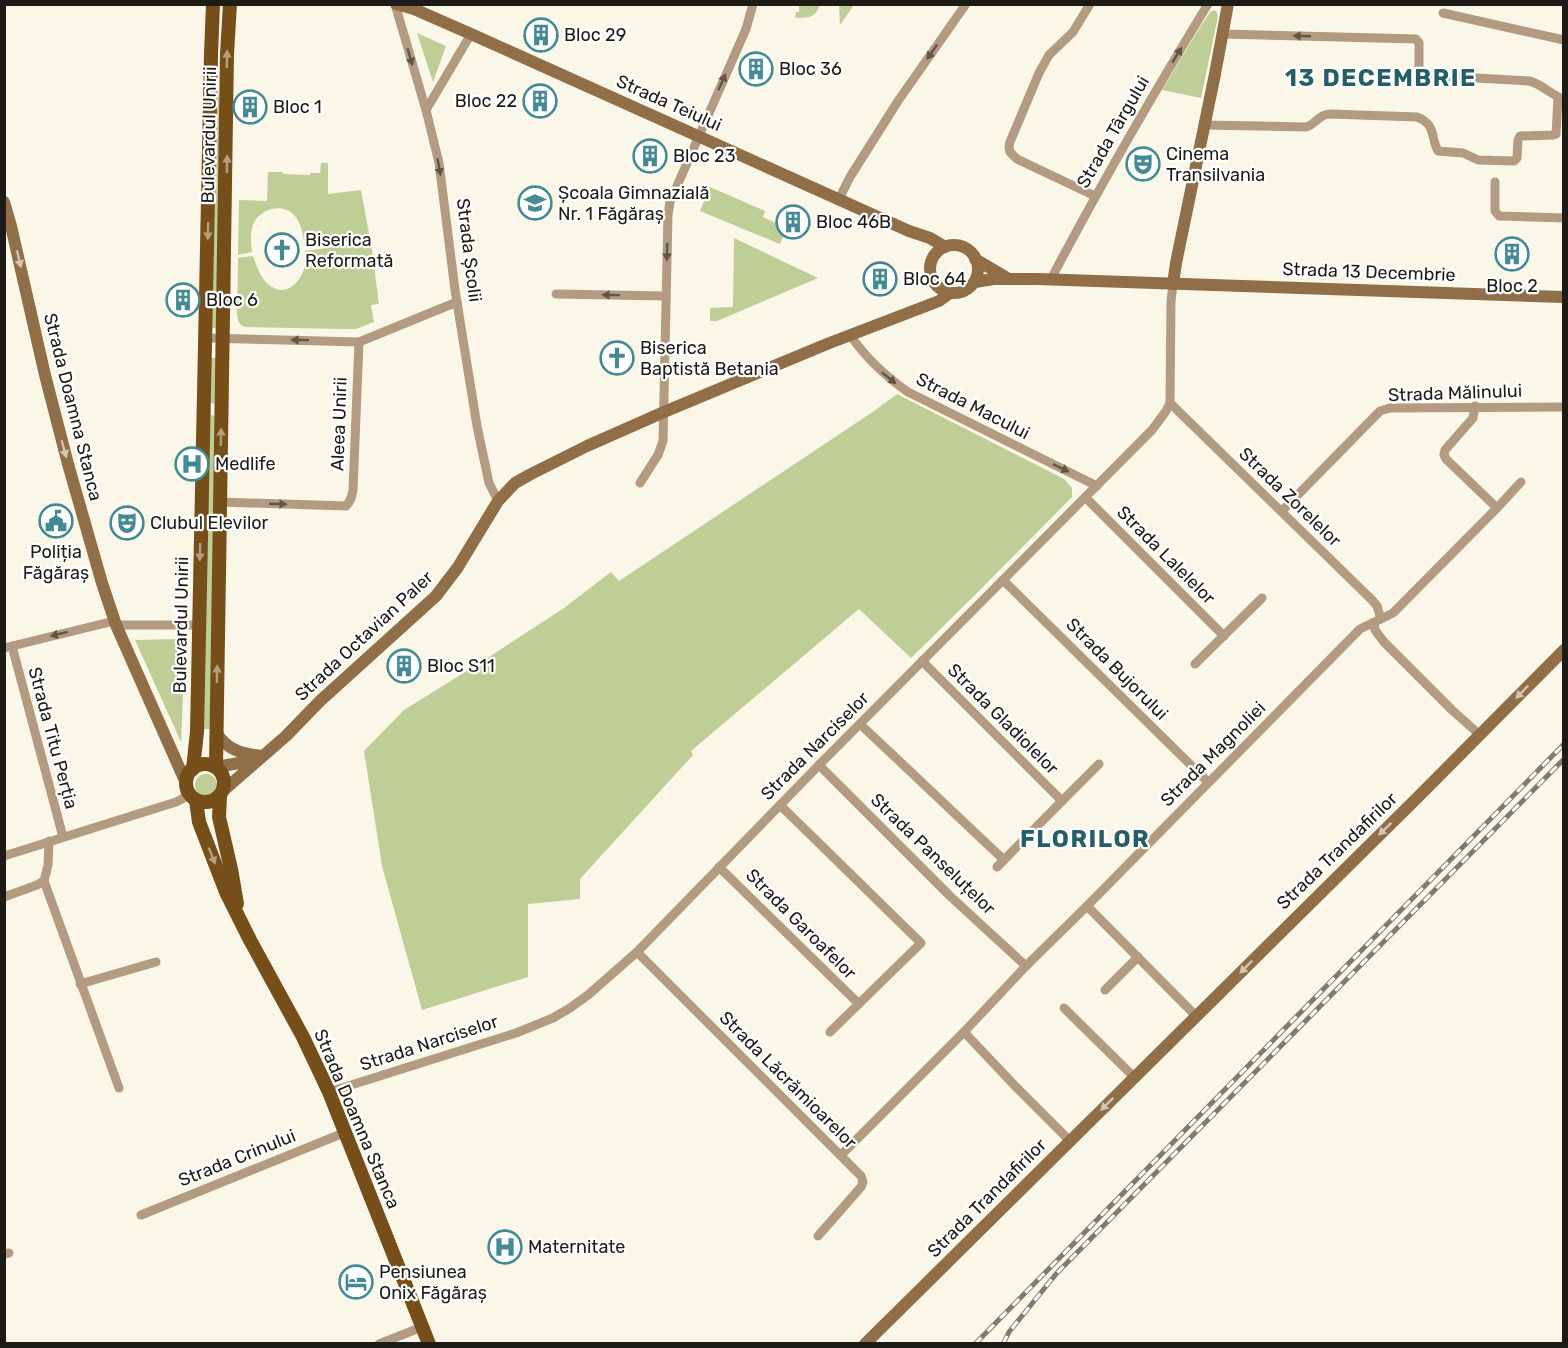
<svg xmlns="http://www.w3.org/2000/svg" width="1568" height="1348" font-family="Rubik,sans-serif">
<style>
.green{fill:#bece96}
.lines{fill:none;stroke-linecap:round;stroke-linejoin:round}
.street{stroke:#b29b81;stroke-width:9}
.secondary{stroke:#906e47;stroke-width:12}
.primary{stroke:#764e19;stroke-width:14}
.rail-casing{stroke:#7e7b71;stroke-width:5}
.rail{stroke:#fff;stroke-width:3;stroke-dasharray:9;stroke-linecap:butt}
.oneway{fill:#605546}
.oneway2{fill:#b49e80}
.oneway3{fill:#d3c5b5}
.labels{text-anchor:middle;stroke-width:4.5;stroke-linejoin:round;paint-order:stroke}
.poi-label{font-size:18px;fill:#1c1b15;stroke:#fff;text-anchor:start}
.street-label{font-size:18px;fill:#1c1b15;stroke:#fff}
.district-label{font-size:24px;font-weight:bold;letter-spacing:1.5px;fill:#255e66;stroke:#fff}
</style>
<rect width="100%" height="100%" fill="#fbf7e8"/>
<g class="green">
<path d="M799,5V4L820,5C814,19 810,17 795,18L796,12H799Z"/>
<polygon points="839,5 854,5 840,25"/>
<polygon points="1215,10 1217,13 1218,16 1201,98 1162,90 1197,32 1210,12"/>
<polygon points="218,18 218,92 222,110 218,328 212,328"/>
<polygon points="417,33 446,46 433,82"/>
<path d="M321,163H328V194L361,190L370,239L305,247C303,236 302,224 294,215C281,201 256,210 252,228C250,236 251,244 252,252L238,255L239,200L267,201L268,172H283V174L310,175V173H320Z"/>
<polygon points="710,187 765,211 763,217 787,228 780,244 700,211"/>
<polygon points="734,238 818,278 717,321 710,321 710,308 733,307"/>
<path d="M371,242L379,304L371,305L374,322L356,329H344L246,327C239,326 238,321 237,315L238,258L253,256C257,267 261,281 272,287C288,297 302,280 305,265C305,260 305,256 305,251Z"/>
<polygon points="210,358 217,358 215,403 214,404 210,403"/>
<polygon points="897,394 1064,479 1072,488 1072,497 978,592 911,658 859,609 691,751 693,755 580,879 580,899 528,904 528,977 422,1010 382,866 364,751 404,710 486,659 564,608 611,572 619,581 874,411"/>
<polygon points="210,415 216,416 216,421 210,729 203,729 209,416"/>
<polygon points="176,639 183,641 185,646 181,742 135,640"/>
<circle cx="206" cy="785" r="11"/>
</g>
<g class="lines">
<g class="street">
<polyline points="395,4 426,110 439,163 455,290 477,426 489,483 498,501"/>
<polyline points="1090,4 1073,32 1049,55 1039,73 1010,142 1009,147 1010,152 1017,159 1095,196"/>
<polyline points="1443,13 1564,40"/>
<path d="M1223,34L1416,39L1419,43V71L1423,75L1529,81C1542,84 1551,95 1564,99"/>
<polyline points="426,110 471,34"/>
<path d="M1204,125L1306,127C1317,124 1318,114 1331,114L1417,117C1437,125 1430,137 1438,151L1463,153L1478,160L1514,161L1517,158L1518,140L1520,136L1553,135L1556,134L1558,98"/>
<polyline points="1495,182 1495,211 1499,216 1564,218"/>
<polyline points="839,199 850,177 898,101 966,4"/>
<path d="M1051,279C1100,186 1153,94 1208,4"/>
<polyline points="556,294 666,296"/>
<path d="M850,335C866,358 885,376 908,392L1097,486"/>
<polyline points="205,338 359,342 457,302"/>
<polyline points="1170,403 1372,600 1377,606 1381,619"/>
<polyline points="640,483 658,455 663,441 668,215 670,202 746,29 753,4"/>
<polyline points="1086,498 1224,636"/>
<path d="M220,502L346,506C351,501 352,496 353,490L359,342"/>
<polyline points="1497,508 1521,482"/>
<polyline points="1282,511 1380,411 1390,408 1564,407"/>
<polyline points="1003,580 1208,782"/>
<polyline points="1374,623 1375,630 1384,642 1452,710 1480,735"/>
<polyline points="116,625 199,625"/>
<polyline points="12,646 63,837"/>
<polyline points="4,648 114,621"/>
<polyline points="922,661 1062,801 1099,764"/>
<polyline points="1195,664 1262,598"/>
<polyline points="860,724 1004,860"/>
<polyline points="819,765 951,897 1026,966"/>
<polyline points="780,805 921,943 830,1032"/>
<polyline points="4,856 176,802 182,799 189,793"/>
<polyline points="719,867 859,1004"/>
<polyline points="997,867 1062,801"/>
<polyline points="44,881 119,1088"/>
<polyline points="4,897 37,885 44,881 48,865 49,841"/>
<polyline points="1087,906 1197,1017"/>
<polyline points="637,952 861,1176 863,1182 861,1187 818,1236"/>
<polyline points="80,984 156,962"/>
<polyline points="1105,990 1138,957"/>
<polyline points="1064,1008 1134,1077"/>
<polyline points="964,1032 1016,1087 1070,1141"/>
<polyline points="329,1092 516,1033 553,1018 570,1008 588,995 637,952 819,765 1152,430 1166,411 1170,403 1171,301 1173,284"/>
<polyline points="841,1155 964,1032 1026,966 1087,906 1360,629 1393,613 1497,508 1446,459 1444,455 1445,450 1473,418 1475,406"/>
<polyline points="141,1215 346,1132"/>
<polyline points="4,1254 9,1253"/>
<polyline points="379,1344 422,1327"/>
</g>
<g class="secondary">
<polyline points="396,4 414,9 471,34 909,231 930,238 945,247"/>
<polyline points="4,202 11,226 45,375 68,464 102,583 116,625 186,783"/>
<circle cx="954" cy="269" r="24"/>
<polyline points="975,259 1007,278"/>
<polyline points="975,282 993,279 1037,279 1564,297"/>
<polyline points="1173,284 1176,263 1215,74 1228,4"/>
<path d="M216,732C226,750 243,754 262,756"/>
<polyline points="216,767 239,763 258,757"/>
<polyline points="224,790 286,736 320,701 436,596 458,567 498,501 515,483 531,474 587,446 664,412 827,344 939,301 950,293"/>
<polyline points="865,1344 1419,796 1564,650"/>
</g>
<g class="primary">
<circle cx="205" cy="783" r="19"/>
<polyline points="216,767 227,54 230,4"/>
<polyline points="193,769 197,732 211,54 213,4"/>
<polyline points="220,796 219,817 231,869 237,904"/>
<polyline points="196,800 199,822 226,892 250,940 303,1037 329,1092 429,1344"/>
</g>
<defs>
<g id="rail">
<polyline points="975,1344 1564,744"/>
<polyline points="1003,1344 1009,1332 1056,1274 1564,759"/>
</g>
</defs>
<use href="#rail" class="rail-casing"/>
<use href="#rail" class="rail"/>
</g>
<defs><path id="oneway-solid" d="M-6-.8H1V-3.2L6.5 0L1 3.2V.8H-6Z" transform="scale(1.5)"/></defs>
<g class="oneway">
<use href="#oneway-solid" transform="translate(1302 36) rotate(-178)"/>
<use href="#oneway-solid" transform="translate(932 52) rotate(125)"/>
<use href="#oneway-solid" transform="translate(1177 55) rotate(-58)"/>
<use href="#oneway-solid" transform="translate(410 57) rotate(74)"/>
<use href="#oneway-solid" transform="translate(722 82) rotate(-66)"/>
<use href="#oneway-solid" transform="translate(439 167) rotate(80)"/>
<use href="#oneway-solid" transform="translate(667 252) rotate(91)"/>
<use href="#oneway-solid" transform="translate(611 295) rotate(-179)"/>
<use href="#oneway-solid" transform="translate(300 340) rotate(-179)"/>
<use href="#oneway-solid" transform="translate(889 378) rotate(39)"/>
<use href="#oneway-solid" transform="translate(1061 468) rotate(26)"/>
<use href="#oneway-solid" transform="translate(278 504) rotate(2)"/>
<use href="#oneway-solid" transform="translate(59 634) rotate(166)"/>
</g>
<g class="oneway2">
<use href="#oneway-solid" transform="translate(227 59) rotate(-89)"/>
<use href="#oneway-solid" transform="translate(227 164) rotate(-89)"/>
<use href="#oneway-solid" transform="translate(208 231) rotate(91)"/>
<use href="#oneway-solid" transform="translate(221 437) rotate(-89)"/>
<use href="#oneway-solid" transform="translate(200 552) rotate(91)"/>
<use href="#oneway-solid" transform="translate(217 674) rotate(-89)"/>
<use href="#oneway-solid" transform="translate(212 856) rotate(69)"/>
</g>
<g class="oneway3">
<use href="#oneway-solid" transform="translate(19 259) rotate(77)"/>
<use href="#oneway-solid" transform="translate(64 449) rotate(75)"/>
<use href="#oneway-solid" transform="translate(1522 692) rotate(134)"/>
<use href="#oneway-solid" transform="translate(1385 829) rotate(136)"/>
<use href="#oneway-solid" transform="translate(1246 967) rotate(134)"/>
<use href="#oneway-solid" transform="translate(1107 1104) rotate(135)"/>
</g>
<defs>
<symbol id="building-ring" viewBox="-11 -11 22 22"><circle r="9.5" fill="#fff" stroke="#448a94" stroke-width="1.5"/><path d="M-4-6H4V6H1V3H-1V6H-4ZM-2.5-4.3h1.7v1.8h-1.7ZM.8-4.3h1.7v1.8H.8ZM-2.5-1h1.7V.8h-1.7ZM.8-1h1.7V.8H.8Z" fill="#448a94"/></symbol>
<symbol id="theatre-ring" viewBox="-11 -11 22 22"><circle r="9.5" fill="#fff" stroke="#448a94" stroke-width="1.5"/><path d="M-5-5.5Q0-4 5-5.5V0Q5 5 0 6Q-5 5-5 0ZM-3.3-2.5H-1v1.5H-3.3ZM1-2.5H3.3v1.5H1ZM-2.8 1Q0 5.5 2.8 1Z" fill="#448a94"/></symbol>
<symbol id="school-ring" viewBox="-11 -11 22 22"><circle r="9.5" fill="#fff" stroke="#448a94" stroke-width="1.5"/><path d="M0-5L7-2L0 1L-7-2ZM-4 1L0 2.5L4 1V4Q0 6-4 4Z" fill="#448a94"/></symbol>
<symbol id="church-ring" viewBox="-11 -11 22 22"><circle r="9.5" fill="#fff" stroke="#448a94" stroke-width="1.5"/><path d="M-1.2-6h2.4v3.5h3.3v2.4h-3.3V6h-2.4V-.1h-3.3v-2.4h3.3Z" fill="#448a94"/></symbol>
<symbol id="hospital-ring" viewBox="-11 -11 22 22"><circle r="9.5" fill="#fff" stroke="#448a94" stroke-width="1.5"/><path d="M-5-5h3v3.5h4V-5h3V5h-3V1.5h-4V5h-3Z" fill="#448a94"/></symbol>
<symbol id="civic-ring" viewBox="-11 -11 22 22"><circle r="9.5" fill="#fff" stroke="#448a94" stroke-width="1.5"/><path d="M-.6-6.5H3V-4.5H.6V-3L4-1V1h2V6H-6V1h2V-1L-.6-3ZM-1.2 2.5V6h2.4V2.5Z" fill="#448a94"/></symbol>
<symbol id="hotel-ring" viewBox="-11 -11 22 22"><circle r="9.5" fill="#fff" stroke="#448a94" stroke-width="1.5"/><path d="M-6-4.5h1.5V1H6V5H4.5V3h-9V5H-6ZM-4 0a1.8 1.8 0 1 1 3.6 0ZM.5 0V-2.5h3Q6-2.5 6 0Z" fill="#448a94"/></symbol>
</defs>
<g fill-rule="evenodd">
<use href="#building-ring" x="522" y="16" width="38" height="38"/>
<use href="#building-ring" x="737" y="50" width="38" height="38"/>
<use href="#building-ring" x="521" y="82" width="38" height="38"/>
<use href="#building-ring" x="231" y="88" width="38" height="38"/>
<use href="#building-ring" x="631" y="137" width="38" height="38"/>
<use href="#theatre-ring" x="1124" y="145" width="38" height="38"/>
<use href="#school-ring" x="516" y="184" width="38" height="38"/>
<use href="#building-ring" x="774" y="203" width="38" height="38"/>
<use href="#church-ring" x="263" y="231" width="38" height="38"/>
<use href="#building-ring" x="1493" y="235" width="38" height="38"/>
<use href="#building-ring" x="861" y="260" width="38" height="38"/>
<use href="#building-ring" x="164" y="281" width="38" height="38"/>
<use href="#church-ring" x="598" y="339" width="38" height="38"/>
<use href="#hospital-ring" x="173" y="445" width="38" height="38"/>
<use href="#civic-ring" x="37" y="502" width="38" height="38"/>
<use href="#theatre-ring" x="108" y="504" width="38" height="38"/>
<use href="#building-ring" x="385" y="647" width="38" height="38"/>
<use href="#hospital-ring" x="486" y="1228" width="38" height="38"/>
<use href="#hotel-ring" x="337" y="1263" width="38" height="38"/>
</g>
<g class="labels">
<g class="poi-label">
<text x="564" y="41">Bloc 29</text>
<text x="779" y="75">Bloc 36</text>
<text x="517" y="107" text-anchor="end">Bloc 22</text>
<text x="273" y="113">Bloc 1</text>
<text x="1166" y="160">Cinema<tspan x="1166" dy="21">Transilvania</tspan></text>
<text x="673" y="162">Bloc 23</text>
<text x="558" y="199">Școala Gimnazială<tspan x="558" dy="21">Nr. 1 Făgăraș</tspan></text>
<text x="816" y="228">Bloc 46B</text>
<text x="305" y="246">Biserica<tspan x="305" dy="21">Reformată</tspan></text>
<text x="903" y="285">Bloc 64</text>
<text x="1512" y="292" text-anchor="middle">Bloc 2</text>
<text x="206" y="306">Bloc 6</text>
<text x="640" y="354">Biserica<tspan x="640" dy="21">Baptistă Betania</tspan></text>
<text x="215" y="470">Medlife</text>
<text x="150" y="529">Clubul Elevilor</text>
<text x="56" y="558" text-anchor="middle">Poliția<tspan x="56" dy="21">Făgăraș</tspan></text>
<text x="427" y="672">Bloc S11</text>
<text x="528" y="1253">Maternitate</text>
<text x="379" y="1278">Pensiunea<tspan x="379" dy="21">Onix Făgăraș</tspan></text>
</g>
<g class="street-label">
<text transform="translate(669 103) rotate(24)" y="6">Strada Teiului</text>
<text transform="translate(1113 132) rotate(-60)" y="6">Strada Târgului</text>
<text transform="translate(209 135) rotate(-89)" y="6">Bulevardul Unirii</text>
<text transform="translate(469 250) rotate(83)" y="6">Strada Școlii</text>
<text transform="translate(1369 272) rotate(2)" y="6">Strada 13 Decembrie</text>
<text transform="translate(1455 393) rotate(-2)" y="6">Strada Mălinului</text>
<text transform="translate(973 406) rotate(27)" y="6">Strada Macului</text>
<text transform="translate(73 407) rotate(76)" y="6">Strada Doamna Stanca</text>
<text transform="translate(339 424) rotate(-88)" y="6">Aleea Unirii</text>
<text transform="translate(1290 497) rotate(44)" y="6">Strada Zorelelor</text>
<text transform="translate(1166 555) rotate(45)" y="6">Strada Lalelelor</text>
<text transform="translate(181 625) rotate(-89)" y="6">Bulevardul Unirii</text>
<text transform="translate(364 636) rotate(-43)" y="6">Strada Octavian Paler</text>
<text transform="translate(1117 669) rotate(45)" y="6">Strada Bujorului</text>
<text transform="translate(1003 719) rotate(45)" y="6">Strada Gladiolelor</text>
<text transform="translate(53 738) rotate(75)" y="6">Strada Titu Perția</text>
<text transform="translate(815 746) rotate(-45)" y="6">Strada Narciselor</text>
<text transform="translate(1213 754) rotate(-45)" y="6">Strada Magnoliei</text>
<text transform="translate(1337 851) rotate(-44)" y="6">Strada Trandafirilor</text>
<text transform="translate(933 854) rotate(44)" y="6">Strada Panseluțelor</text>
<text transform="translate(801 924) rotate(45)" y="6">Strada Garoafelor</text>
<text transform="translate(429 1043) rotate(-18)" y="6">Strada Narciselor</text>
<text transform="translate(788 1080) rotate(45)" y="6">Strada Lăcrămioarelor</text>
<text transform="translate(357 1119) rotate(67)" y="6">Strada Doamna Stanca</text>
<text transform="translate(237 1158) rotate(-22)" y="6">Strada Crinului</text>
<text transform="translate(987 1198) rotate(-45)" y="6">Strada Trandafirilor</text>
</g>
<g class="district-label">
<text x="1381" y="86">13 DECEMBRIE</text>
<text x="1085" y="847">FLORILOR</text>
</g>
</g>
<rect width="1568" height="1348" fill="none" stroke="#1c1b15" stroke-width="12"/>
</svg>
